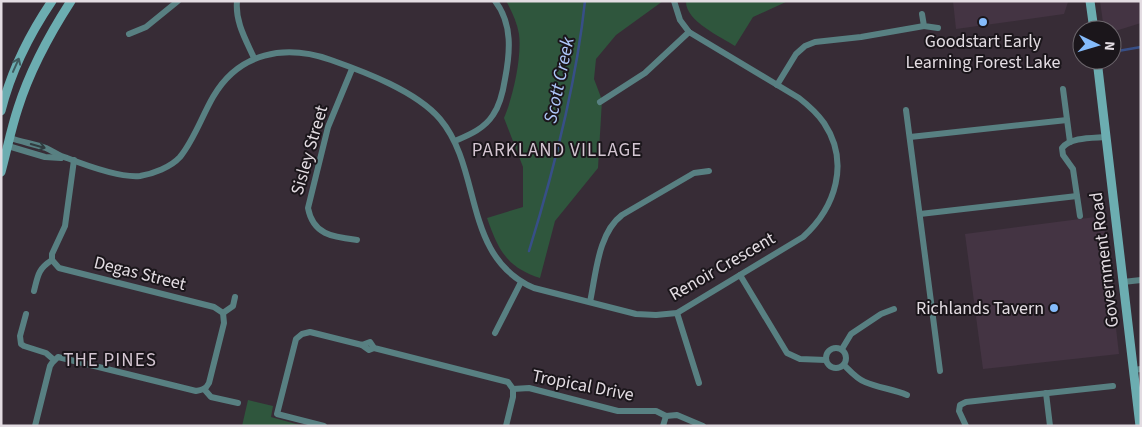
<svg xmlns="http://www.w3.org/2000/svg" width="1142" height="427" font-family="'Source Sans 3',sans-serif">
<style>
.built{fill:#443443}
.green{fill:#2f563d}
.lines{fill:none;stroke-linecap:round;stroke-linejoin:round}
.stream{stroke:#374f87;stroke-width:2.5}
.street{stroke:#588082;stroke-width:6}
.secondary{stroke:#6cadb1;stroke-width:9}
.oneway{stroke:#3f5a5e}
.oneway2{stroke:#303b3f}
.poi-dot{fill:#85bbfb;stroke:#1b161b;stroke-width:2}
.labels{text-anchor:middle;stroke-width:4;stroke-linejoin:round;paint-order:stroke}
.poi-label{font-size:18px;fill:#e3dce2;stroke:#1b161b}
.street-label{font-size:18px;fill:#e3dce2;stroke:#1b161b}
.water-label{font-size:19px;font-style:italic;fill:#afc7fa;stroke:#1b161b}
.neighbourhood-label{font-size:19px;letter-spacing:1px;fill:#d4c6d2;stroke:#1b161b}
</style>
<rect width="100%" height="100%" fill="#372c36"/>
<g class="built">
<polygon points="953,1 1067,1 1068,2 1064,14 956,29"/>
<polygon points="1100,1 1141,1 1141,23 1112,32 1112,30 1104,30"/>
<polygon points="1103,216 1119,354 983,369 965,234"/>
</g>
<g class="green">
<path d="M506,1H663L616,35L596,59L594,79L602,100L598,168L555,221L540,278C506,267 498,249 487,218L523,207V167L504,118C513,97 522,57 519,34C517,23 512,11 506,1Z"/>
<path d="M686,1H788L753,17L735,46C721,37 685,21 686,1Z"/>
<polygon points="248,400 273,406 271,417 303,426 242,426"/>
</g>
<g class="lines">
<g class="stream">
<polyline points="1112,52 1141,47"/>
<polyline points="1103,62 1105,60"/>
<path d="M529,251C554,170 576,86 585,1"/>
</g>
<g class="street">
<path d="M237,1C235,22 246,40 254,58"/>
<polyline points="922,14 924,26 938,28"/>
<polyline points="129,34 146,27 178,1"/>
<path d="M352,69L328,127L308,208C313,235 333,237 357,240"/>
<polyline points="777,85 796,54 805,46 815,42 861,37 924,26"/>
<polyline points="1063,89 1070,142"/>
<polyline points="600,102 645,73 689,32"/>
<polyline points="906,110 940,371"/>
<polyline points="910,137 1067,120"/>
<path d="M10,138C22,142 34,144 46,148C53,151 59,156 67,158C85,165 120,178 140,176C153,174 171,167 180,157C194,140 202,116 213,97C239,52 285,44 331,60C365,72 416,91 440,119C483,170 462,257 534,288L636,314L656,315L677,313L803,237C836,207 850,162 824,123C817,113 808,105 799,98L689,32L680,20L674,1"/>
<path d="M455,141C469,135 484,129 493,115C500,105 503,92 505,79C510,53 513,24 495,1"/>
<polyline points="8,146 45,157 61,158"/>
<polyline points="920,214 1077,196"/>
<path d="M1080,216L1073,169L1063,155L1062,148C1070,137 1093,138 1105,137"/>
<polyline points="740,275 787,353 800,359 826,360"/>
<polyline points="1123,282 1141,280"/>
<path d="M34,291C38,275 38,269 52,260"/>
<path d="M590,302C596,274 598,233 622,215L694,173L709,171"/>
<polyline points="223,313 233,306 235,297"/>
<polyline points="677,313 699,383"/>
<polyline points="26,314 20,336 21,344 24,346 46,353 54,360"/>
<polyline points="495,333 521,282"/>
<polyline points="362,345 369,350 374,348"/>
<circle cx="836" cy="358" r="10"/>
<polyline points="842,349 851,334 881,314 894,309"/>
<path d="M844,365C850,371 857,379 865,382C879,388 893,389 907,395"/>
<polyline points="1133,370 1141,369"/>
<polyline points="204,389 211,397 238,403"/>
<polyline points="513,389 529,388 618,411 656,411 666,416 677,415 703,426"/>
<polyline points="1046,393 1050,426"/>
<path d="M35,426L50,366L52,363L58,357L196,391C202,390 206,389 209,383L224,323L223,313L214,307L59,268L52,260V254L65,226L74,160"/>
<polyline points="324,426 277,414 296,339 302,334 310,332 362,345 370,342 374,348 508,382 513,389 513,397 506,426"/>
<polyline points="663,426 666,416"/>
<polyline points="966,426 959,411 960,405 966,402 1113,386"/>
</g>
<g class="secondary">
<polyline points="1090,1 1094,30"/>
<polyline points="1097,60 1140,426"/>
<path d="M1,111C11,71 29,35 52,1"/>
<path d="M1,172C7,150 11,129 18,108C30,70 49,35 71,1"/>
</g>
</g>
<defs><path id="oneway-shaft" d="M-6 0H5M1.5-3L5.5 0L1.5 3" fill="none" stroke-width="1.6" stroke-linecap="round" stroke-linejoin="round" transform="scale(1.25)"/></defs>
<use class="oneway" href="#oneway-shaft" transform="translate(16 65) rotate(-66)"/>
<use class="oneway2" href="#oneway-shaft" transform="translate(38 146) rotate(16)"/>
<g class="poi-dot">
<circle cx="983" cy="22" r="5"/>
<circle cx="1054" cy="308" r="5"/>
</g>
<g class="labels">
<g class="poi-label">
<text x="983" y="47">Goodstart Early<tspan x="983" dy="21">Learning Forest Lake</tspan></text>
<text x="1044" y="314" text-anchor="end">Richlands Tavern</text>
</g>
<g class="street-label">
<text transform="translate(309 150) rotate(-74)" y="6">Sisley Street</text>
<text transform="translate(1104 260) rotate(-97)" y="6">Government Road</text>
<text transform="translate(722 266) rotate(-30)" y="6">Renoir Crescent</text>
<text transform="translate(140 273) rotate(14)" y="6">Degas Street</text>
<text transform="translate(583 385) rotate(11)" y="6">Tropical Drive</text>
</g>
<g class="water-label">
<text transform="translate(558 80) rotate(-78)" y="7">Scott Creek</text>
</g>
<g class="neighbourhood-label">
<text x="557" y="156">PARKLAND VILLAGE</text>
<text x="110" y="366">THE PINES</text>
</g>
</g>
<rect width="1142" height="427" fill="none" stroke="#e3dce2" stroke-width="5"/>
<g transform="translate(1097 45) rotate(95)"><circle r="24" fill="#1b161b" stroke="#6b656b"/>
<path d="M0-4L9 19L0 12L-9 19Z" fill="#85bbfb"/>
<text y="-8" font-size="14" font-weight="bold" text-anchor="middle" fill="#e3dce2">N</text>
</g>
</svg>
